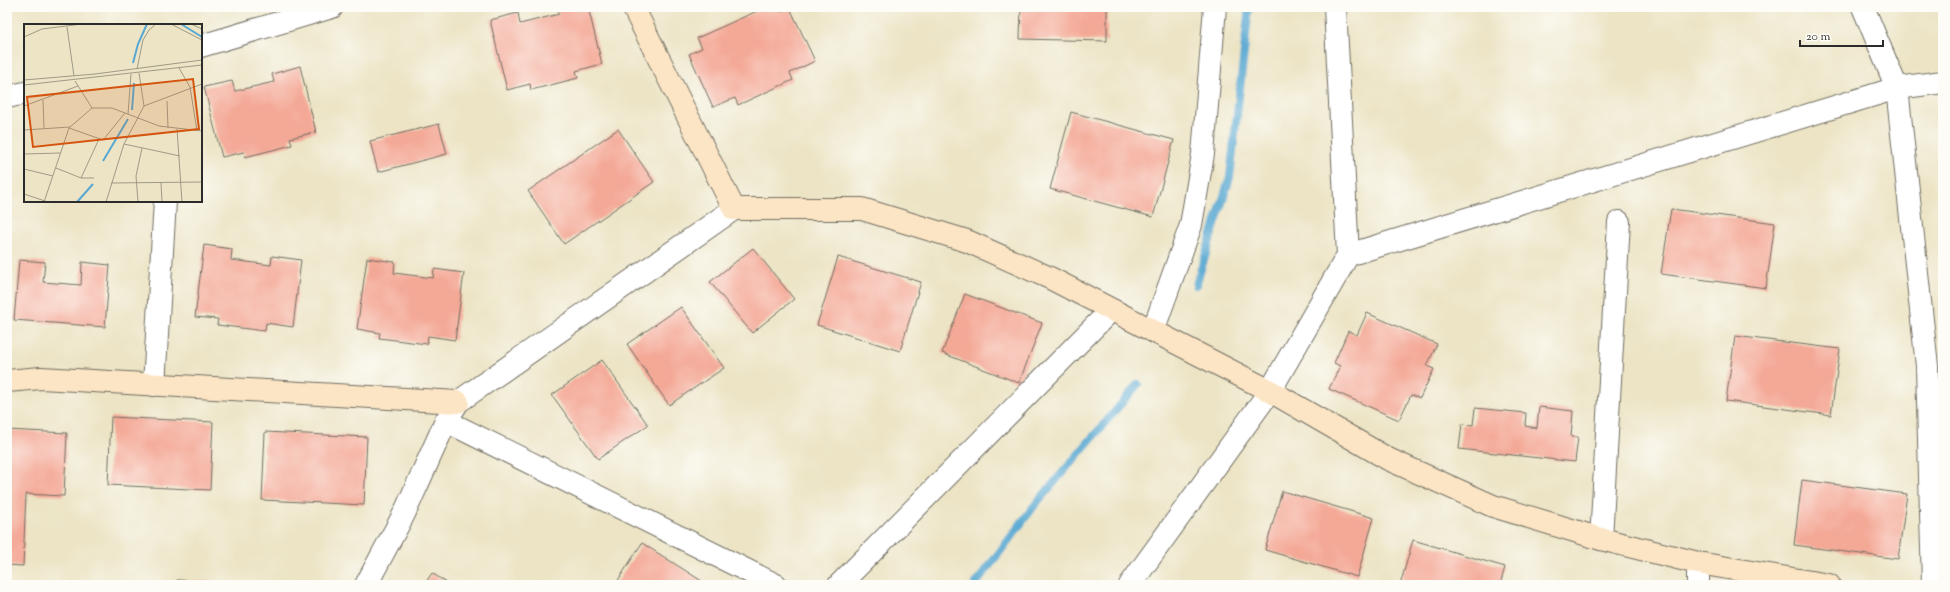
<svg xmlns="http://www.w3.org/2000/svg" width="1950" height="592" font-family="'Sorts Mill Goudy',serif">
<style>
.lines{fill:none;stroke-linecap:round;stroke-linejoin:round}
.stream{stroke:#58a8d2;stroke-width:8}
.building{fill:#f4a997}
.street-casing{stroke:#6f6c61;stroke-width:24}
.secondary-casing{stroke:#6f6c61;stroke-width:24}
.street{stroke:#fff;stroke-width:22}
.secondary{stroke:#fce5c4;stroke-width:22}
.inset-river{fill:none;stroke:#58a8d2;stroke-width:2}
.inset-road{fill:none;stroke:#9f9a87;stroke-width:1}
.view{fill:#d5540f;fill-opacity:0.15;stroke:#d5540f;stroke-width:2}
.inset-edge{fill:none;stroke:#2b2b2b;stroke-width:2}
</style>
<rect width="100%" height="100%" fill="#fdfcf7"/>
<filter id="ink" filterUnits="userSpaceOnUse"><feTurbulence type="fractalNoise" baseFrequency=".025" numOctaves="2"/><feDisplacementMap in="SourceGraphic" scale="8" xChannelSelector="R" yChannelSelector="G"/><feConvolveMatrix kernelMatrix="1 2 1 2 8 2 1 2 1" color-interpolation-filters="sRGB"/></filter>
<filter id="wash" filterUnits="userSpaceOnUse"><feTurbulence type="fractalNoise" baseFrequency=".012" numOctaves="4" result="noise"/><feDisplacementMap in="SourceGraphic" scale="16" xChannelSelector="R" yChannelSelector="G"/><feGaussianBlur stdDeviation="0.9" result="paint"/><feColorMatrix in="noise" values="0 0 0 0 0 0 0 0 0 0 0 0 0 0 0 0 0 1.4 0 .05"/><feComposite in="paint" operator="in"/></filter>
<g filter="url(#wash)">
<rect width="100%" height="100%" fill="#ece4c5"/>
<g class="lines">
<g class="stream">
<polyline points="1196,285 1230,177 1249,7"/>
<polyline points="975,585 1034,506 1138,384"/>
</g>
</g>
<g id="blocks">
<g class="building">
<polygon points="557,7 588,7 602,64 576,71 578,78 531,90 530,84 507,90 490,20 518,13 520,24 559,14"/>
<polygon points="766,7 779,7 781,12 790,8 815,61 790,73 793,80 738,105 735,98 713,107 689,54 702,48 697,38"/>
<polygon points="1021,7 1107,7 1107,41 1020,39"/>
<rect x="1113" y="7" width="61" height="2"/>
<polygon points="300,66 316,132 290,138 292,145 245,157 244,152 222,157 204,87 232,81 235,91 274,82 272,74"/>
<polygon points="1071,112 1174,140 1153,217 1050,189"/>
<polygon points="439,124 447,154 378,172 370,141"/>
<polygon points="618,129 654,182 564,244 528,191"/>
<polygon points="1671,209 1775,223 1766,288 1661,274"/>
<polygon points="204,245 232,249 231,260 271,265 272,256 301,260 293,327 266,323 265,331 217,325 218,319 195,317"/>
<polygon points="753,248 794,299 752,333 710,282"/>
<polygon points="838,257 921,282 900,351 817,325"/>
<polygon points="367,258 395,262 394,273 433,278 434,269 464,273 455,340 428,336 427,344 379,338 380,333 357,329"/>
<polygon points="19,260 45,262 43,282 81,285 82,262 110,265 105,327 14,320"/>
<polygon points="965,294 1042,323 1019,383 942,353"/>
<polygon points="681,307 724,368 669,405 627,344"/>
<polygon points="1367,313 1437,344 1427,366 1434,369 1420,398 1411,395 1399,420 1329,389 1340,366 1334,363 1348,331 1357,335"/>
<polygon points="1735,336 1840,349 1831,415 1726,401"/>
<polygon points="602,360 648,425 598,459 552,395"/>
<polygon points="1539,407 1573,411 1571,437 1578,437 1575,462 1459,449 1462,424 1473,425 1475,408 1526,413 1525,426 1537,428"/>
<polygon points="111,417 213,422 210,490 108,485"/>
<polygon points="7,430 67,433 64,496 26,494 23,566 7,565"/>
<polygon points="265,432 367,437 364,505 262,500"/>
<polygon points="1802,480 1907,494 1898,559 1794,545"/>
<polygon points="1282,491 1374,518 1357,577 1265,550"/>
<polygon points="1413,540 1505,567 1500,585 1400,585"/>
<polygon points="642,543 708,585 615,585"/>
<polygon points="432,573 450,585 424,585"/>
<polygon points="177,580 265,584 265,585 176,585"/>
</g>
</g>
</g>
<g filter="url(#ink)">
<use href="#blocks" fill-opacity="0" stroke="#6f6c61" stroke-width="1"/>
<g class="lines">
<defs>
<g id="street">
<polyline points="1863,7 1897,88 1927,366 1933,585"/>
<polyline points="201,46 332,7"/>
<polyline points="7,97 25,93"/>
<polyline points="1348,255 1897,88 1943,82"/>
<polyline points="1153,331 1191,225 1203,154 1215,7"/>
<polyline points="154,385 165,201"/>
<polyline points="446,421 776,585"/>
<polyline points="1601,539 1619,222"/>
<polyline points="366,585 404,514 446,421 458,402 734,209"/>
<polyline points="839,585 1111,310"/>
<polyline points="1130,585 1270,391 1348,255 1335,7"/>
<polyline points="1698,585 1698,563"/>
</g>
<g id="secondary">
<polyline points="633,7 734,209 862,209 967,241 1050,278 1270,391 1388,459 1493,506 1601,539 1698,563 1829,585"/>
<polyline points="7,381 41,378 458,402"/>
</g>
</defs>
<use href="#street" class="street-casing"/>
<use href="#secondary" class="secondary-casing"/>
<use href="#street" class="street"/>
<use href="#secondary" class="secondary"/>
</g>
</g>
<g transform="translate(24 24)">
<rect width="178" height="178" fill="#ece4c5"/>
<path class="inset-river" d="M157,0L178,13M109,39L114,20L123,0M108,86L110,59M79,137L104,95M53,178L69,160"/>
<path class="inset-road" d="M147,0L178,16M167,0L178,5M43,3L50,52M0,13L18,5L58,0M155,44L166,63L173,107M113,45L119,16L125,6L132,0M0,56L71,50L178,36M51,57L68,84H88L135,102L178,107M0,61L178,41M19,76L20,104M143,77L144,104M0,82L54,62M120,82L178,60M104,90L107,50M45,104L79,116L101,89M153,105L158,178M0,106L46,103M100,120L156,132M0,130L36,129M32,144L57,154H70M0,145L29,152M57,154L75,115M87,159L178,158M137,159L138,178M0,170L24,178M20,178L45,104L68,84M82,178L100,120L120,82L115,49M114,178L112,152L118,124"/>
<path class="view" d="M169,55L175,105L9,123L3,73Z"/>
<rect width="178" height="178" class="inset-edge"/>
</g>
<rect width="1950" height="592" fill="none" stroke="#fdfcf7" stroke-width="24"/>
<path d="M1800 40v6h83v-6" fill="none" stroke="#2b2b2b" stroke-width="2"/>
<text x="1806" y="40" font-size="12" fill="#2b2b2b" stroke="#fdfcf7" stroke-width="3" paint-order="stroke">20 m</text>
</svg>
